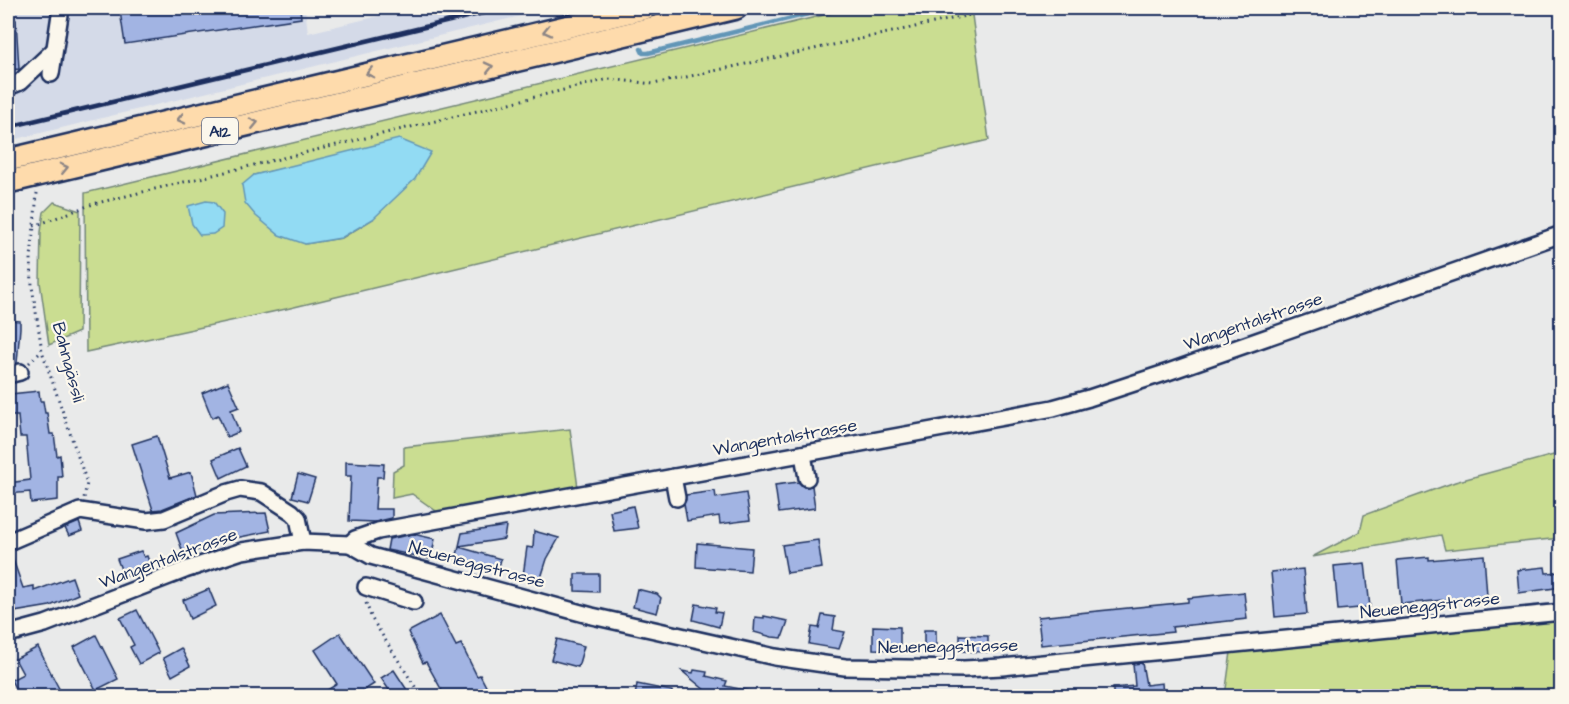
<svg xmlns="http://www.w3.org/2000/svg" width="1569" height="704" font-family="'Architects Daughter',sans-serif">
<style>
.built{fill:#d4dae8}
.green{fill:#cadd91;stroke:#728678;stroke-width:1.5;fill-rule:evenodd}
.water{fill:#92dbf3;stroke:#6296b7;stroke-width:1.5}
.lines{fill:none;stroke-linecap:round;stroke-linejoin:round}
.stream{stroke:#6296b7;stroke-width:4.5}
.building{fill:#a2b4e3;stroke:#1b2f5e;stroke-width:1.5}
.minor-casing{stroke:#1b2f5e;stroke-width:20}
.highway-casing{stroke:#1b2f5e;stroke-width:26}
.path{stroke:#1b2f5e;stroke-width:3;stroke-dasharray:1.5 4.5;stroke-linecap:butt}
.minor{stroke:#fbf7ec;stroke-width:15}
.highway{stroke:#fedbac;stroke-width:21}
.rail{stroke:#1b2f5e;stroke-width:4.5}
.oneway{stroke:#8c8585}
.labels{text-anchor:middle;stroke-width:4.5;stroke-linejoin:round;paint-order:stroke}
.shield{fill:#fbf7ec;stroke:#5e6b89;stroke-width:1.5}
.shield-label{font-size:16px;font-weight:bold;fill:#1b2f5e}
.street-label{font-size:18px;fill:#1b2f5e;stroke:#fbf7ec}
</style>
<rect width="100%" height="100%" fill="#e9eaea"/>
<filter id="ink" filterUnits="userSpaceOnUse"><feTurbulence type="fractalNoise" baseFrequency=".0167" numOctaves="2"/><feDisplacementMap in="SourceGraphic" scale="12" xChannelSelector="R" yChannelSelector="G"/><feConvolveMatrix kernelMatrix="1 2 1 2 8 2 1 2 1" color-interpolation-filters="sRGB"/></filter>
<g filter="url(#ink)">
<polygon class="built" points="8,8 305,8 308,33 412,8 553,8 8,141"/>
<g class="green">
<path d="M853,8H971L989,140L286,309L86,352L85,193ZM289,167L373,219L342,238L305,244L254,175Z"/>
<polygon points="54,202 80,211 79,332 49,345 40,282 41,232 44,212"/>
<polygon points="570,429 578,488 439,513 412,494 392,498 393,471 404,465 404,447"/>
<polygon points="1561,453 1561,538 1445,550 1441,535 1312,557 1360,532 1364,515 1455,482"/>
<polygon points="1561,620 1561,696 1225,696 1231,652 1504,622"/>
</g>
<g class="water">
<polygon points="399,139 431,152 415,179 373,219 341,238 305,244 279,235 256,216 245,203 242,185 254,175"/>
<polygon points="206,201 214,202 223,214 222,228 213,234 200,235 192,224 188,206"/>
</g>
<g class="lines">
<g class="stream">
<polyline points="8,8 11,8"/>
<polyline points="641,49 643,53 648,53 833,8"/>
</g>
</g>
<g class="building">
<polygon points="146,8 300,8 301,18 125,44 120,11"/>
<polygon points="8,20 16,20 19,69 8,70"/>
<polygon points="8,320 20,321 20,328 17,363 8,365"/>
<polygon points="228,382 239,407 231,410 239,432 227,437 218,415 212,418 202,393"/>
<polygon points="39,391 40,401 43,401 45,413 47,413 50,434 54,434 57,456 60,455 62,477 58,477 58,500 31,503 30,492 8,494 8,483 30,480 26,437 20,437 18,416 12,416 10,394"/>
<polygon points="157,436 170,478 191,472 197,495 162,509 153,510 132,444"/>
<polygon points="238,448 246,466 221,478 213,459"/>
<polygon points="346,462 384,464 383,477 377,477 375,509 392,509 392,518 375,522 349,521 351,476 346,476"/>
<polygon points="298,474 315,479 308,501 292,497"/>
<polygon points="798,482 804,487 812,486 815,508 779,513 775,485"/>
<polygon points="715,491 716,498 746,493 750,520 720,524 719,516 687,521 684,504 686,495"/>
<polygon points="633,506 638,528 614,531 610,511"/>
<polygon points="266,513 270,531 225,540 184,555 176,533 214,515"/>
<polygon points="79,522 82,531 69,536 65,528"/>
<polygon points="506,526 504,539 459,546 462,533"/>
<polygon points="534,531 559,538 547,559 540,581 523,576 527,547 533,548"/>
<polygon points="413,534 435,539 431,559 387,550 389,539"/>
<polygon points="818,540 822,568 787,573 782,545"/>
<polygon points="697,543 752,548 750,571 696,567"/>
<polygon points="459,547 501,559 498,571 456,559"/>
<polygon points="10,551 23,588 34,586 34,591 72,577 78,594 50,606 8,613 8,552"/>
<polygon points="141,551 144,557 147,556 151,567 124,577 117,559"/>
<polygon points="1484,555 1487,596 1401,604 1397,560 1429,557 1429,560"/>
<polygon points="1365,563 1370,607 1338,610 1334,566"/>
<polygon points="1545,567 1546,573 1562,572 1562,587 1519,593 1517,570"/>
<polygon points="1303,569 1307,614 1275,617 1271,572"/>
<polygon points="575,574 599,574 599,592 575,591"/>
<polygon points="209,589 216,606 190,619 183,600"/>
<polygon points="637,589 657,594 661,598 657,613 633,607"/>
<polygon points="1244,592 1247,619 1172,627 1173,632 1041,645 1038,617 1188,602 1188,598"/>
<polygon points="696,604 716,608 715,612 722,613 719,627 693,620"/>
<polygon points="137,610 159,653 139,664 130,647 134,645 120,618"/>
<polygon points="440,615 456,646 461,644 477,676 480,675 491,696 445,696 426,662 423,663 408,632"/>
<polygon points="822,615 835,617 833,630 845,632 839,649 809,644 812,627 819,628"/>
<polygon points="764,616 788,621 782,638 772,637 754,632 755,617 764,618"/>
<polygon points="873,626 900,627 900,650 873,649"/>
<rect x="924" y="630" width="12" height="20"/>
<polygon points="340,633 374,684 355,696 318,696 337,684 315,650"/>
<polygon points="96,635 118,679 96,690 74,647"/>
<polygon points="960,635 988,636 988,652 960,651"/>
<polygon points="557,639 584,646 578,667 551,660"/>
<polygon points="38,647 55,681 63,696 19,696 11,680 23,674 15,659"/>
<polygon points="181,648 190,666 172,676 163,658"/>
<polygon points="1142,663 1146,685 1162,683 1163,696 1113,696 1113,688 1135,686 1133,664"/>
<polygon points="394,670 411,696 393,696 381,678"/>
<polygon points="694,670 707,672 706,676 727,681 725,686 750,691 750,696 712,696 682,671 693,673"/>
<polygon points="637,684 672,691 672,696 635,696"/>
</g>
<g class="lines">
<defs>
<g id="minor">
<polyline points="51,74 61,8"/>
<polyline points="8,87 20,82 53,51"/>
<polyline points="8,375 20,372"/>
<polyline points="803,454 807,478"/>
<polyline points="673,477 677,498"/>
<polyline points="8,542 80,511 146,521 164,519 226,493 240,489 261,492 292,512 298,518 303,542"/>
<polyline points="350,544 371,556 592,616 775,657 845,667 964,669 1002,667 1562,612"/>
<polyline points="366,587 414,602"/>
<polyline points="8,634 45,624 185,570 242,551 303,542 350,544 355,539 378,531 1053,408 1089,398 1168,372 1562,234"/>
</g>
<g id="highway">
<polyline points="8,160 645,8"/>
<polyline points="8,182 736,8"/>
</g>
</defs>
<use href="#minor" class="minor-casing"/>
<use href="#highway" class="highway-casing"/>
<g class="path">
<polyline points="37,193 31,258 32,286 42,351 87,483 84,498"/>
<polyline points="34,226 93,204 609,79 654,84 970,15"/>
<polyline points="29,363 42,351"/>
<polyline points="366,603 372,619 421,696"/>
</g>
<use href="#minor" class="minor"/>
<use href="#highway" class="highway"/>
<polyline class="rail" points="8,127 504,8"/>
</g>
<defs><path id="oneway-chevron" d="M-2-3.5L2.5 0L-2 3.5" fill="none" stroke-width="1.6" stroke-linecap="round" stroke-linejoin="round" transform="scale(1.5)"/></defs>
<g class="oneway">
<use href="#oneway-chevron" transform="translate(547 31) rotate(167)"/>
<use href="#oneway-chevron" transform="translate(489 67) rotate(-13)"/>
<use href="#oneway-chevron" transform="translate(370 73) rotate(167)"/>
<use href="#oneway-chevron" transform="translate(181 119) rotate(167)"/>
<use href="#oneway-chevron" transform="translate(254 123) rotate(-13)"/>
<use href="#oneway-chevron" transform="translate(64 168) rotate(-13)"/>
</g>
</g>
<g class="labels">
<rect class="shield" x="202" y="118" width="36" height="26" rx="4.5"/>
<g class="shield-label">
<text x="220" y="137">A12</text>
</g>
<g class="street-label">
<text transform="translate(1253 321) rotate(-19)" y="6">Wangentalstrasse</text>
<text transform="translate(69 362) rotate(75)" y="6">Bahngässli</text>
<text transform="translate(785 437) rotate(-10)" y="6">Wangentalstrasse</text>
<text transform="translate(168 558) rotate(-20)" y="6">Wangentalstrasse</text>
<text transform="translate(477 564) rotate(15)" y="6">Neueneggstrasse</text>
<text transform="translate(1430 605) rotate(-6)" y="6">Neueneggstrasse</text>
<text transform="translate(948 646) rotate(-1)" y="6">Neueneggstrasse</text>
</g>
</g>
<rect width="1569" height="704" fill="none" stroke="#fbf7ec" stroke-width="30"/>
<rect x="15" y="15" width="1539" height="674" fill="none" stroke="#1b2f5e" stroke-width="2" filter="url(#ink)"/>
</svg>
